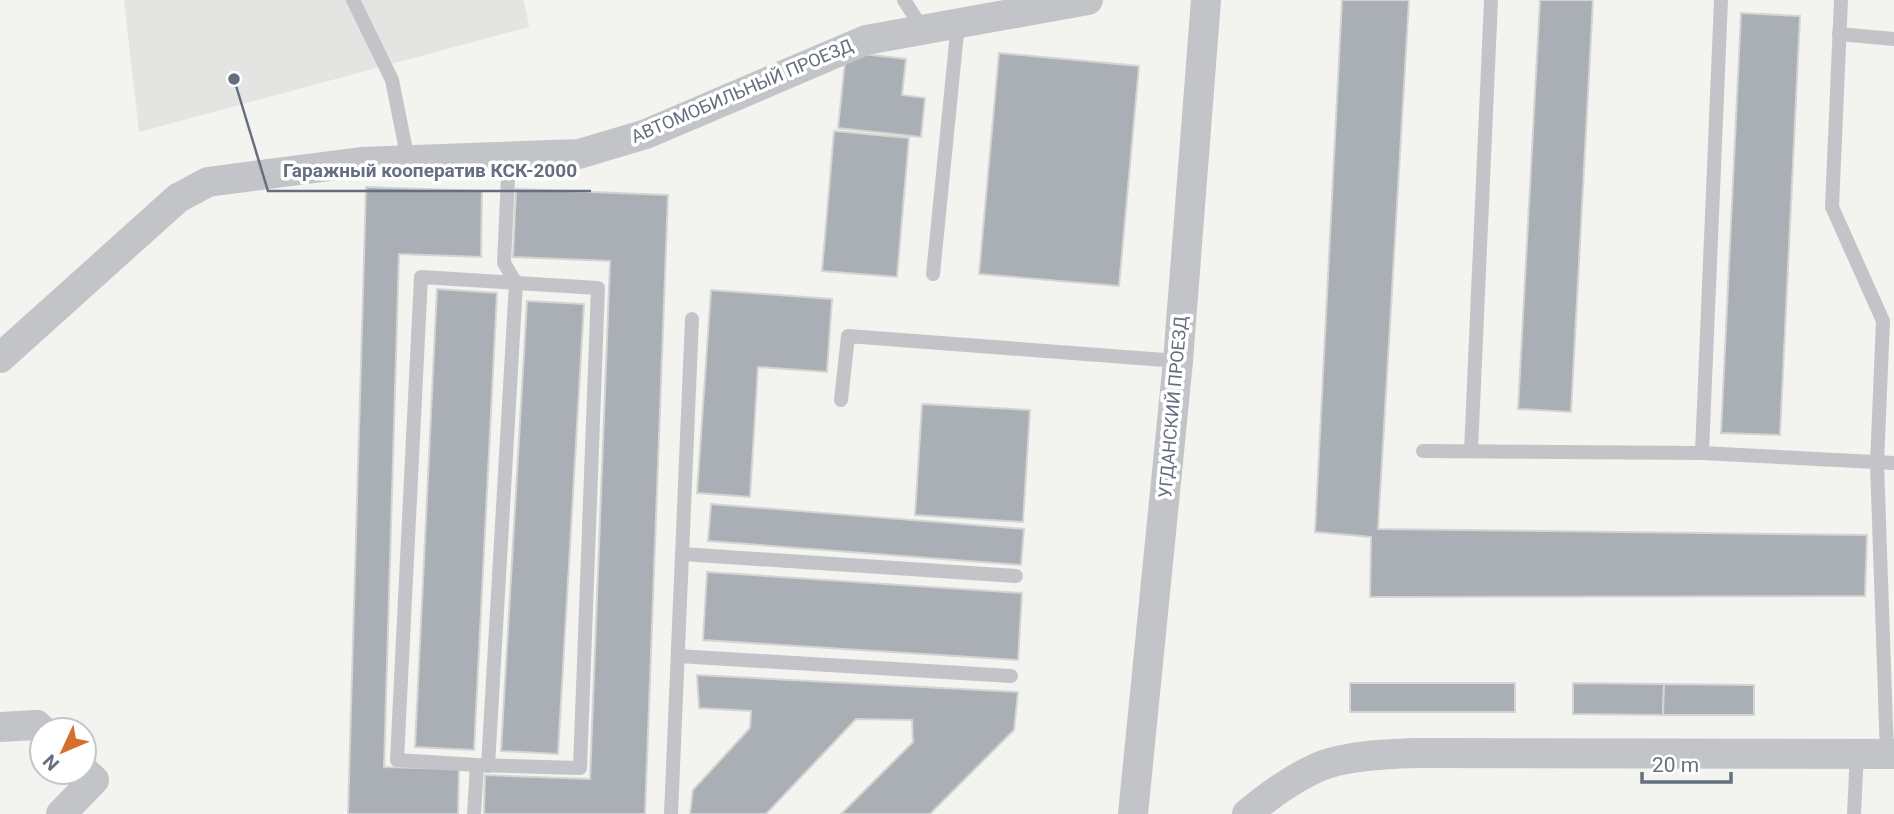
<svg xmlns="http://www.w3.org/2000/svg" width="1894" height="814" font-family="Roboto,sans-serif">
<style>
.built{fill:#e4e4e3}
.building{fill:#aaafb5;stroke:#d4d5d3;stroke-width:2}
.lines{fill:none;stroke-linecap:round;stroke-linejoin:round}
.lane{stroke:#c2c4c8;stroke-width:14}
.street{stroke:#c2c4c8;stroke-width:30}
.labels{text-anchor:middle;stroke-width:7;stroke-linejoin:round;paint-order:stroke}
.street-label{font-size:18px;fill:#656f7f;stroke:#fff}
.leader{fill:none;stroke:#656f7f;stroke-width:2.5}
.callout-dot{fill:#656f7f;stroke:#fff;stroke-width:2.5}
.callout-label{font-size:19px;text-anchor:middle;font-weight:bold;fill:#656f7f;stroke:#fff;stroke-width:7;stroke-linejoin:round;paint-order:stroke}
</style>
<rect width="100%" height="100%" fill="#f3f4f0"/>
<polygon class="built" points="124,0 524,0 529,27 139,132"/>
<g class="building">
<polygon points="1342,0 1409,0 1378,529 1867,535 1865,596 1370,597 1371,537 1315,532"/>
<polygon points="1540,0 1593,0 1571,412 1518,409"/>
<polygon points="1741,13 1800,16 1780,435 1721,433"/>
<polygon points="846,52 906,59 902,95 925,98 921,137 838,128"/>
<polygon points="999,53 1139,66 1119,286 979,274"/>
<polygon points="834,131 909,138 897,277 822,271"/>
<polygon points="366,187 482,191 481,257 399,254 384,767 459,769 458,814 348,814"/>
<polygon points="516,189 668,195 645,814 484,814 485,775 590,779 610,261 513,257"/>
<polygon points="437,289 497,293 474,750 415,747"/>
<polygon points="711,290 832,299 827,372 758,367 750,497 697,493"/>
<polygon points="527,301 584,304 558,754 501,751"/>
<polygon points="922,404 1030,410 1023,522 915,515"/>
<polygon points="711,504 1024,529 1021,565 708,541"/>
<polygon points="707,572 1022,593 1018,660 703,640"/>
<polygon points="697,675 1018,692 1014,730 930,814 841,814 913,742 912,720 856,719 766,814 690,814 693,790 750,728 751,711 699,708"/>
<rect x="1350" y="683" width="165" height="29"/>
<polygon points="1573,683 1664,684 1663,715 1573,714"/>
<polygon points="1664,684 1754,685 1754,715 1663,715"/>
</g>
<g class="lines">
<g class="lane">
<polyline points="353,0 392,80 408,160"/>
<polyline points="904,0 923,30"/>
<polyline points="1721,0 1702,453 1894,463"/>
<polyline points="1841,0 1832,207 1883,321 1877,463 1887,754"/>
<polyline points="1839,34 1894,39"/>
<polyline points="933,274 958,23"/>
<polygon points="421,277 598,288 580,768 477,765 397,760"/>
<polyline points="841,400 848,336 1178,361"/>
<polyline points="1423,451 1702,453"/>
<polyline points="1471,451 1491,0"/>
<polyline points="682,554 1016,576"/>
<polyline points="678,656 1011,676"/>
<polyline points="488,766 516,283 504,263 509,156"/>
<polyline points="474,814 477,765"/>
<polyline points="671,814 692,319"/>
<polyline points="1854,814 1857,753"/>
</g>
<g class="street">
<polyline points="0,358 178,198 208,182 361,162 579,154 646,134 866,40 1088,0"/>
<polyline points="0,727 37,725 42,730"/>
<polyline points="61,814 94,780 84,771"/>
<polyline points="1133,814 1178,361 1206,0"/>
<path d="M1247,814C1267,797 1291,780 1314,769C1342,755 1390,754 1421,753L1894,754"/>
</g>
</g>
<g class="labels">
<g class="street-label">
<text transform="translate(742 91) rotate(-23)" y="6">АВТОМОБИЛЬНЫЙ ПРОЕЗД</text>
<text transform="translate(1173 407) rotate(-85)" y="6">УГДАНСКИЙ ПРОЕЗД</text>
</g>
</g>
<path class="leader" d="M234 79L268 191H591"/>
<circle class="callout-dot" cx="234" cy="79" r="7"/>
<g class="callout-label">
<text x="430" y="177">Гаражный кооператив КСК-2000</text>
</g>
<g transform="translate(63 751) rotate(226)"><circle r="33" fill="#ffffff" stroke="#c1c5cc" stroke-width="2"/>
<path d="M0-5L12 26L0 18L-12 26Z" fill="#d66f2e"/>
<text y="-10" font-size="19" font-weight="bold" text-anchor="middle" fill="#656f7f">N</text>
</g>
<path d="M1642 772v10h89v-10" fill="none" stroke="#656f7f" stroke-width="3.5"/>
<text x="1652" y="772" font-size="21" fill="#656f7f" stroke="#ffffff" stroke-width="5" paint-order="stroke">20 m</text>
</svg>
